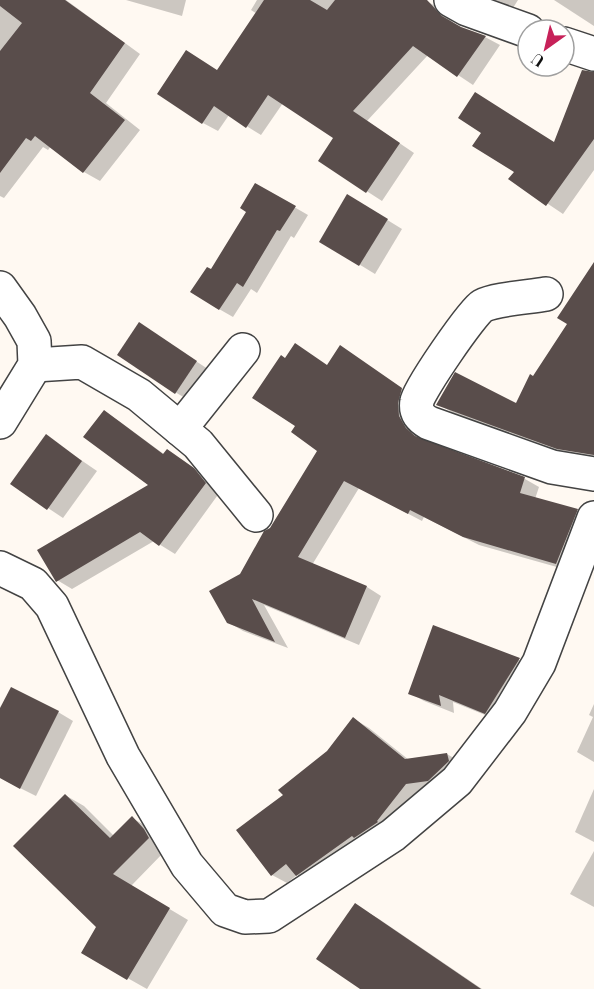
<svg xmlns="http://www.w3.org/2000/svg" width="594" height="989" font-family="'Playfair Display',serif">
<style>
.shadow{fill:#0003}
.building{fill:#594d4b}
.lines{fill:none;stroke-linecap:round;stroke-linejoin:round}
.street-casing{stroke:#434343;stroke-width:36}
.street{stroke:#fff;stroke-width:33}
</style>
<rect width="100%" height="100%" fill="#fff9f2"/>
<g class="shadow">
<polygon points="0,0 66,0 140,54 106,103 140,130 100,181 84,172 51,146 48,150 43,147 4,198 0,196"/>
<polygon points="126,0 186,0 182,16"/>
<polygon points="257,0 425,0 440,9 456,26 485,37 500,45 473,85 428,55 367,121 414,153 382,201 320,161 335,138 283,103 261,135 229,115 218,131 203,123 218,71 257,14 251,10"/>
<polygon points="494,0 518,0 513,8"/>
<polygon points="554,0 594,0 594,26"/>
<polygon points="594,73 594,170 563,214 511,179 555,143"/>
<polygon points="256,185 308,215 294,238 291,236 257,293 251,289 233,317 219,309 212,271 248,211"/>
<polygon points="363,205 402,229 375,274 321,241"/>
<polygon points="594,266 594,461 575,458 455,414 438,404 517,405 569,324"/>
<polygon points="139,324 211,371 190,401 175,392"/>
<polygon points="341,347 416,398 413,425 423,441 525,479 539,487 535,499 577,511 591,519 571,571 479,545 424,517 422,521 359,488 312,565 367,587 381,596 359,645 264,605 288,648 243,631 228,622 241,575 319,450 297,426 286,360 328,366"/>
<polygon points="104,412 119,421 165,455 167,451 182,460 209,479 220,492 175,554 154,541 72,589 57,580 150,485"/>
<polygon points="46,436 97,471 63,518 12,484"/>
<polygon points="434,627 519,660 533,668 500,721 453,702 454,713 424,701 410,693"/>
<polygon points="594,704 594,762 577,752 593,717 589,715"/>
<polygon points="0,711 58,712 73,721 36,796 0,778"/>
<polygon points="354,719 369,728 409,760 447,754 462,763 311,884 297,875 287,883 272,875 285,796 328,752"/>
<polygon points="594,789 594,842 575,832"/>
<polygon points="65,795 84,806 114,836 132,818 151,829 167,849 131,886 188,920 147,989 83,953 98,927"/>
<polygon points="594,851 594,907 570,894"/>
<polygon points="355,905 379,919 482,989 363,989"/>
</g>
<g class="building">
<polygon points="0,0 65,0 125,43 90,93 125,120 83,173 35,136 31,141 26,138 0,173 0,51 22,23 0,6"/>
<polygon points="264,0 310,0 327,10 335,0 427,0 442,16 461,27 486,36 457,77 413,46 353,111 400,143 366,193 318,161 333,138 268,95 246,128 214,106 202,124 157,94 186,50 217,70"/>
<polygon points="582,70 594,72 594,139 546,206 508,179 514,172 472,146 481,133 458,118 475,92 554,142"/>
<polygon points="255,183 296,206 280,231 277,230 243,287 237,283 219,310 190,292 207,267 211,269 246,212 240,208"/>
<polygon points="347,194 388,219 359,266 319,242"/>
<polygon points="594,262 594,455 557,449 436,405 455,372 516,403 530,374 533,376 567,324 557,318"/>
<polygon points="139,322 197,361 175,394 117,355"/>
<polygon points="295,343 327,365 340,345 402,388 398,403 399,416 406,428 415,436 525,477 520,493 578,509 556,564 463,537 410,510 408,514 344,481 298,557 367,586 345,638 252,599 275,642 227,623 209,591 240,574 264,531 270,528 317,451 291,432 295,426 252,398 281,355 285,358"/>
<polygon points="104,410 163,454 167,449 194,468 206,483 159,546 140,532 56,582 37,550 148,485 83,437"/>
<polygon points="46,434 82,461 47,510 10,484"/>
<polygon points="433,625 520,658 485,714 439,695 441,706 408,694"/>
<polygon points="11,687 59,711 20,789 0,778 0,708"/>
<polygon points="353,717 405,759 447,753 449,761 428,781 406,784 377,821 378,822 354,838 352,836 296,876 286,864 271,876 236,830 283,795 278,790 327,751"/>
<polygon points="65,794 110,838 132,816 144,829 149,838 113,874 170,908 127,980 81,953 96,927 13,846"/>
<polygon points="355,903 481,989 360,989 316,959"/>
</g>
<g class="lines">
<defs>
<g id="street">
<polyline points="451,0 467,9 528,31"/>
<polyline points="564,44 594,54"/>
<polyline points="0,288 20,316 34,341 35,365 0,422"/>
<path d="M546,294C530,297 495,299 482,306C473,311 418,391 417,401C415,412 420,418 429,423L552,467L594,474"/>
<polyline points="35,365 82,362 139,395 198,444 256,515"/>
<polyline points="180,429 243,350"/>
<polyline points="0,568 33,584 52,606 123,756 187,865 225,910 245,917 269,916 393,835 457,781 510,712 539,663 594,518"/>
</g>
</defs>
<use href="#street" class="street-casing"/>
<use href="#street" class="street"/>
</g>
<g transform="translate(546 48) rotate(214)"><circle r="28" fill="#ffffff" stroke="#9f9f9f" stroke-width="1.5"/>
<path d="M0-4.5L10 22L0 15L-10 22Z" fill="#c72159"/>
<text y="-9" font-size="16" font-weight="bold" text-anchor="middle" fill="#101010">U</text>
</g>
</svg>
